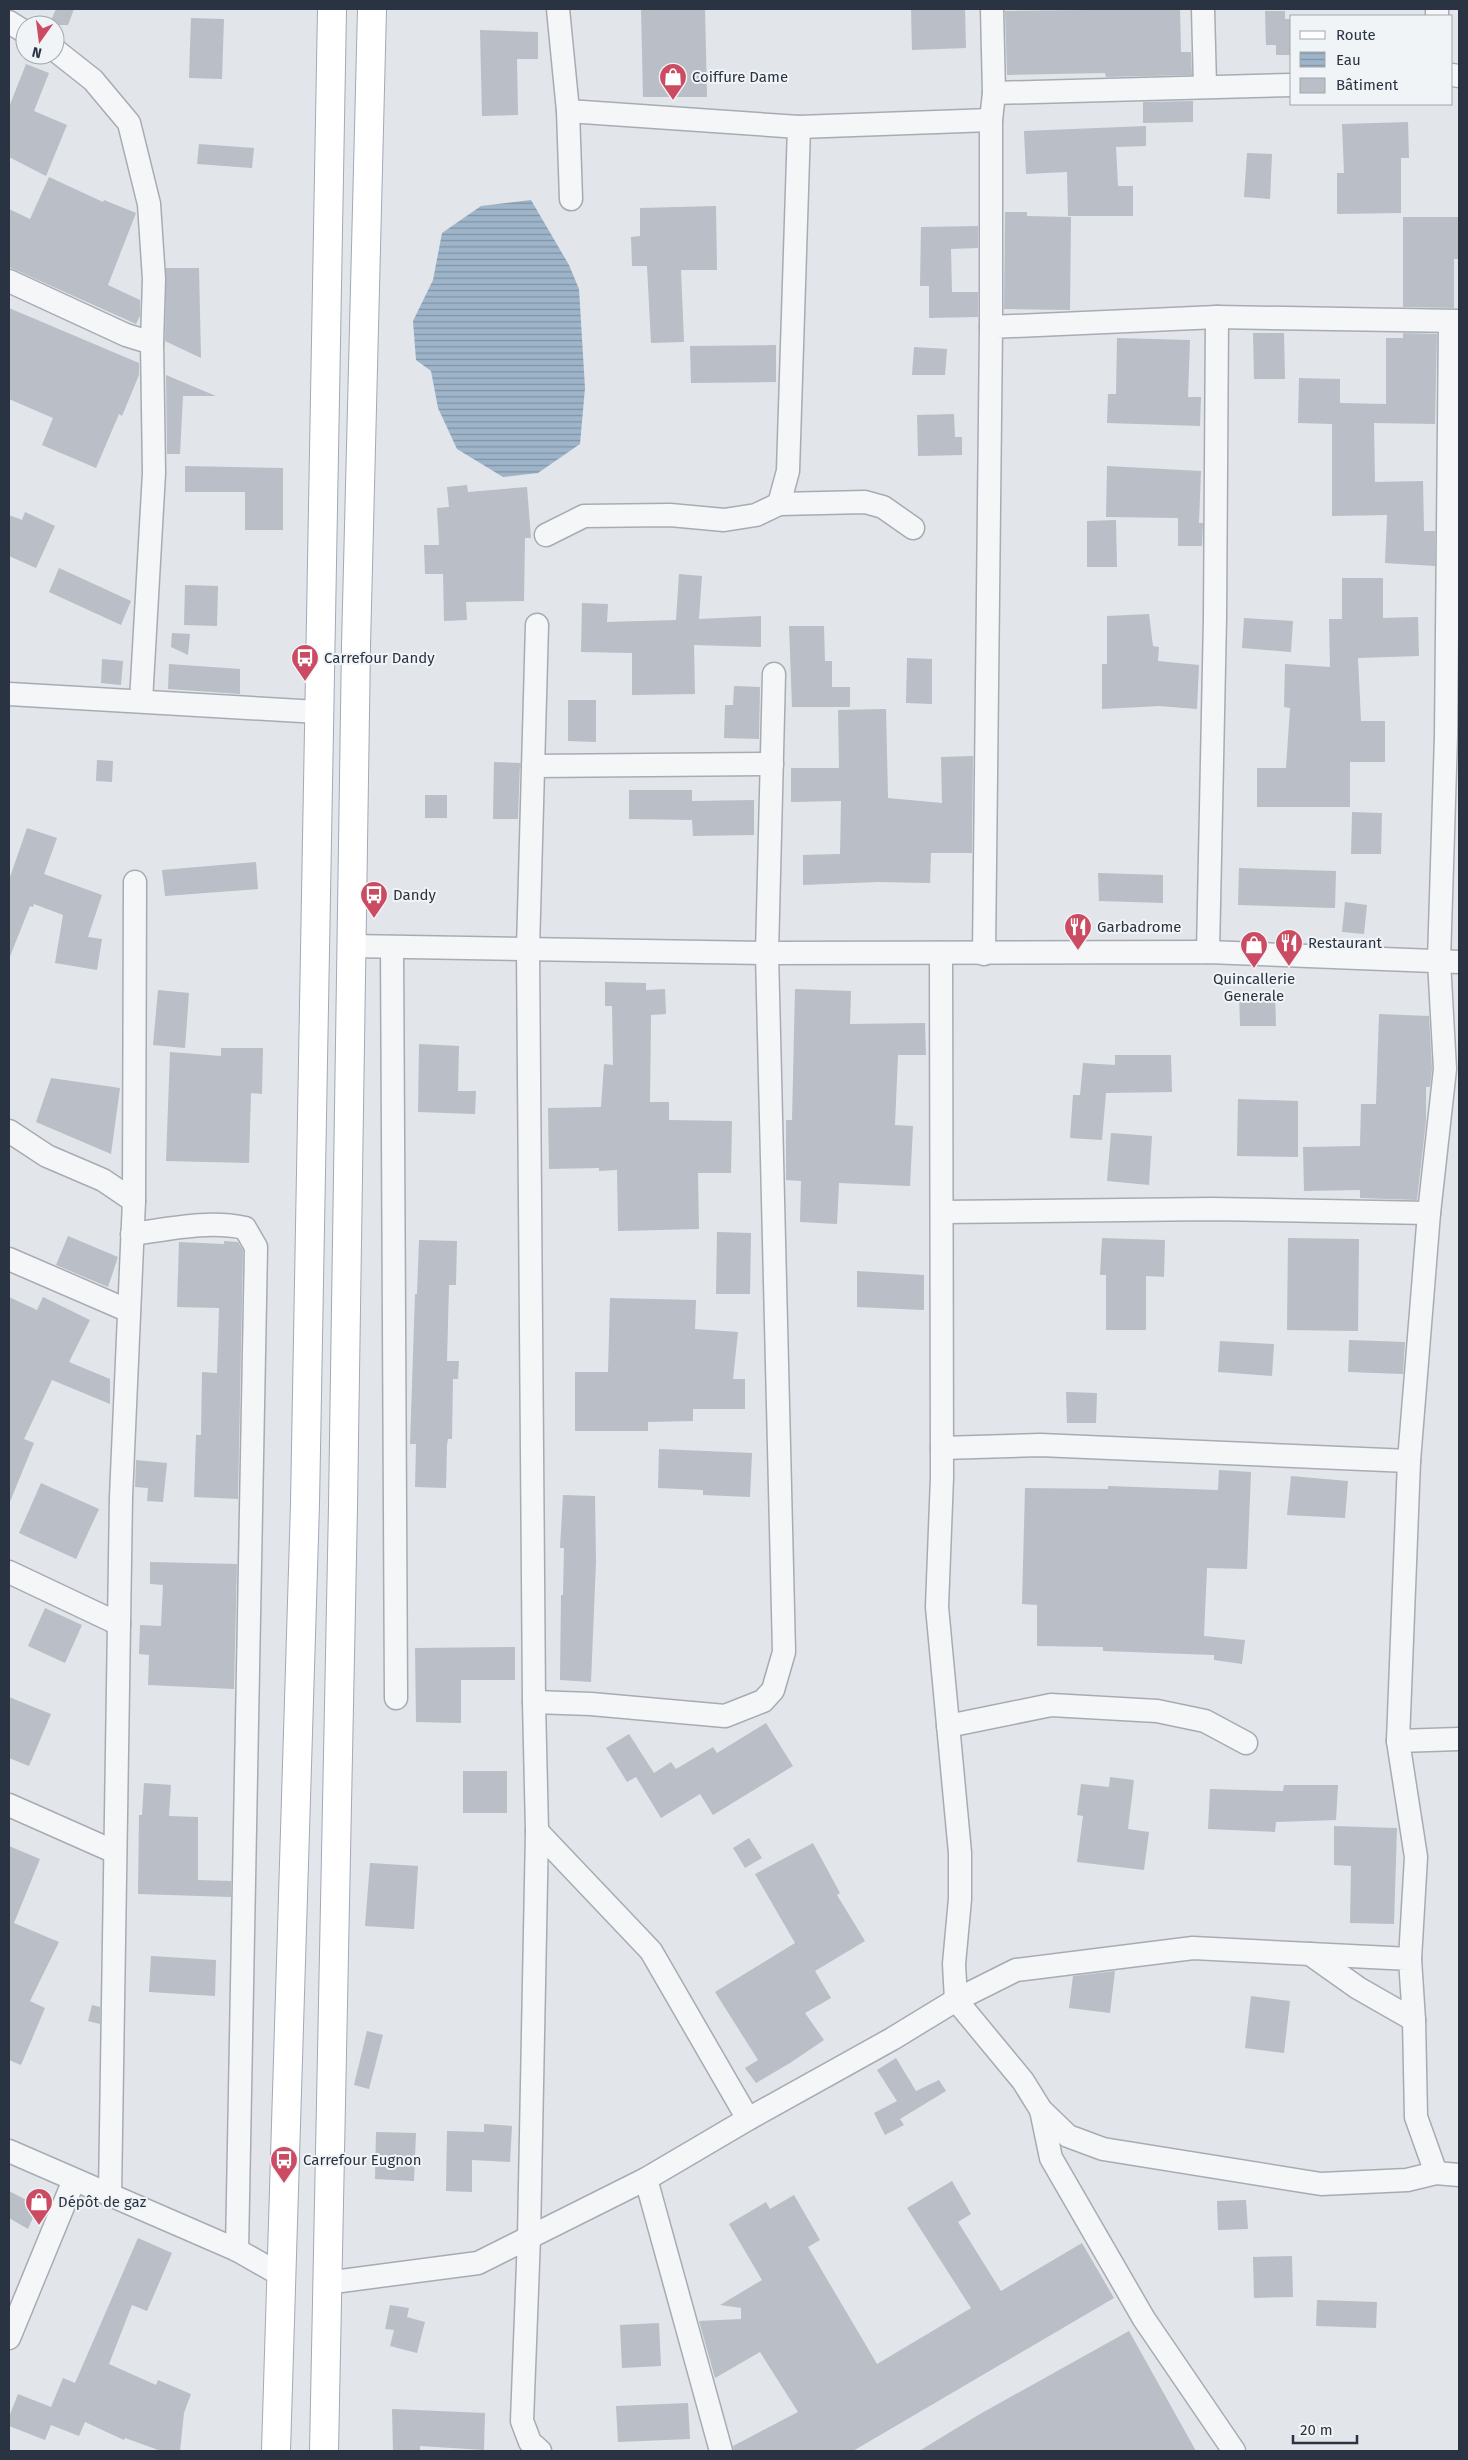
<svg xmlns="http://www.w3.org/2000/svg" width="1468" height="2460" font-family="'Fira Sans',sans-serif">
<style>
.water{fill:url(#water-rules)}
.building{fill:#b9bec7}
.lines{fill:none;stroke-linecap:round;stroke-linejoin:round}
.minor-casing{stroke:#a7acb4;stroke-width:25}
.major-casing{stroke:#a1aab5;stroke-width:30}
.minor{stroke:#f4f6f8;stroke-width:22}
.major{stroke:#fff;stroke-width:28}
.labels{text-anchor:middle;stroke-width:4;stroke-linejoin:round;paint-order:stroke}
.poi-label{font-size:15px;fill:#2a3341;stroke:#f1f4f7;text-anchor:start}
</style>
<defs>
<pattern id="water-rules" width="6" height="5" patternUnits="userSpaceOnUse" patternTransform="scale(1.25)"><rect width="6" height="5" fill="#9eb4c9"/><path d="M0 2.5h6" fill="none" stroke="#8193a5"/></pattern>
</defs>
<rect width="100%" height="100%" fill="#e2e5ea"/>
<polygon class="water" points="531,200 569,265 579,289 585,388 580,444 538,473 503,477 457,449 438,408 431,371 416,360 413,321 433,280 442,233 481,206"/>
<g class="building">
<polygon points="56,9 74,9 68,25 49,25"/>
<polygon points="641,9 705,9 707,97 643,97"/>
<polygon points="911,9 965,9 966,48 912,50"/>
<polygon points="1180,9 1181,52 1191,52 1192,75 1106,77 1105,73 1007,75 1005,11"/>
<polygon points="1265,11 1285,11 1285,19 1292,19 1292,55 1276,55 1276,45 1266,45"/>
<polygon points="191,18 224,19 222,79 189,78"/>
<polygon points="480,30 538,32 538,59 517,59 518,115 482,116"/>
<polygon points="26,64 49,73 34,111 67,125 46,176 9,157 9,107"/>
<polygon points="1193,101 1193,122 1143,123 1143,102"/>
<polygon points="1408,122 1409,158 1401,158 1401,213 1337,214 1337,173 1344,173 1342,124"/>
<polygon points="1146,126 1146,146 1116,147 1118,186 1133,186 1133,216 1068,216 1067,172 1026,174 1024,131"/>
<polygon points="199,144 254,148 252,168 197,164"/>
<polygon points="1247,153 1272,154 1270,199 1244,197"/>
<polygon points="49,177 103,202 104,200 136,213 108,285 140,300 140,316 136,324 9,267 9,209 30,219"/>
<polygon points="716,206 717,270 681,270 684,342 651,343 647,266 632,266 631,237 640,236 640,208"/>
<polygon points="1005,212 1027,212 1027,216 1071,217 1070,310 1004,309"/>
<polygon points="1403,217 1459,217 1459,259 1454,259 1454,308 1403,307"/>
<polygon points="978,226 978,248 951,249 952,292 978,292 978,317 929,318 929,286 920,286 921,227"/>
<polygon points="166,268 199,268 201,358 165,341"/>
<polygon points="9,308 139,363 139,375 122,416 119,414 96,468 42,445 53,418 9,399"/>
<polygon points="1253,333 1284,333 1285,379 1254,379"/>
<polygon points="1403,333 1437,334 1435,424 1374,423 1375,482 1423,481 1424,531 1435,531 1435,566 1385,563 1387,515 1332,516 1332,424 1298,423 1299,378 1340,379 1340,403 1386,404 1386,338 1403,338"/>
<polygon points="1117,338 1190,340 1188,397 1201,397 1200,426 1107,423 1108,394 1116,394"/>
<polygon points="776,345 776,382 691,383 690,346"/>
<polygon points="914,347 947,349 945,375 912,375"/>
<polygon points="166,375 216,396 183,396 180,454 167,454"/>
<polygon points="954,414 955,437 962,437 962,455 918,456 917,415"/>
<polygon points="185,466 283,468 283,530 245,530 245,492 185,492"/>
<polygon points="1107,466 1201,471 1199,523 1203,523 1202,546 1178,546 1178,518 1106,517"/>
<polygon points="467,485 468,492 527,487 531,538 525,538 524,601 466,602 467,620 444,621 443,574 425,574 424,545 439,545 437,508 449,507 447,487"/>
<polygon points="25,512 55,526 36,568 9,556 9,515 22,520"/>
<polygon points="1116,520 1117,567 1087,567 1087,521"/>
<polygon points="59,568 131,601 121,625 49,592"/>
<polygon points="679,574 702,576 699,619 761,616 761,647 694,645 695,694 632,695 632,653 581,652 582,603 608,604 607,622 676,620"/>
<polygon points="1342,578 1383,578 1383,618 1418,617 1419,656 1358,658 1361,721 1385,721 1385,762 1350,762 1350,807 1257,807 1257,768 1286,768 1290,708 1284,707 1285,664 1330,667 1329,619 1342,619"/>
<polygon points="185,585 218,586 217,626 184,625"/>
<polygon points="1149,614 1153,646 1159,647 1158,661 1199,665 1197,709 1159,706 1102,709 1102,664 1107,664 1107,616"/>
<polygon points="1244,618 1293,621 1291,652 1242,648"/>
<polygon points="789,626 824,626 825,661 832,661 832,687 850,687 850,707 792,707"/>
<polygon points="172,633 190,634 188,655 171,647"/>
<polygon points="907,658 932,659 932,704 906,703"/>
<polygon points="102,659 123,661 121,685 101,683"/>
<polygon points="169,664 240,669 240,694 168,689"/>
<polygon points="734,686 760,687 759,739 724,738 725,705 733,705"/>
<polygon points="568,700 596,700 596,742 568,741"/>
<polygon points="886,709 888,798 942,803 941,757 973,756 972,853 931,853 930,883 878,882 803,885 803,855 840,854 841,801 791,802 791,768 839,768 838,710"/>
<polygon points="97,760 113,761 112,782 96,781"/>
<polygon points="494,762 520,763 518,819 493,819"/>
<polygon points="629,790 692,790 692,801 754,800 754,835 693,836 692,820 629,819"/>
<rect x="425" y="795" width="22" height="23"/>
<polygon points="1352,812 1382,813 1381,854 1351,854"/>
<polygon points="27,828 57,838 44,874 102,895 88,937 102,939 97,970 55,963 63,915 34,904 33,907 30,906 9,959 9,880"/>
<polygon points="256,862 258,889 165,896 162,870"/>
<polygon points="1239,868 1336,871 1335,908 1238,905"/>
<polygon points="1098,873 1163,875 1163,903 1099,901"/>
<polygon points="1345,902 1367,905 1364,934 1342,932"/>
<polygon points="605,982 646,983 646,990 665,989 666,1014 651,1015 650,1102 669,1102 669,1120 732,1121 731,1173 698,1173 699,1229 618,1231 617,1170 599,1171 599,1168 549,1169 548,1108 601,1107 604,1064 613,1065 612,1006 605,1006"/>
<polygon points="795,989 851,991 850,1024 925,1023 926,1055 898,1055 895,1125 913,1126 910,1186 839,1183 837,1224 800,1222 801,1181 786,1180 786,1120 792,1120"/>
<polygon points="158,990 189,993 185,1048 153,1045"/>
<polygon points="1239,994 1275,994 1276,1026 1240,1026"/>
<polygon points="1379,1014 1429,1016 1432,1069 1430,1087 1426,1087 1426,1121 1417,1200 1360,1198 1360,1190 1304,1191 1303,1147 1360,1146 1361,1104 1376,1104"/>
<polygon points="419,1044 459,1046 458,1091 476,1091 475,1114 418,1112"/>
<polygon points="221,1048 263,1048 262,1094 251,1093 249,1163 166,1161 170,1052 221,1056"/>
<polygon points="1115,1055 1171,1055 1172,1092 1106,1093 1102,1140 1070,1138 1073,1095 1080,1095 1083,1063 1115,1065"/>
<polygon points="51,1078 120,1088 111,1154 36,1122"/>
<polygon points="1238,1099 1298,1101 1298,1157 1237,1156"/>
<polygon points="1111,1133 1152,1136 1149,1185 1107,1181"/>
<polygon points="717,1232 751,1233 750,1294 716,1294"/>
<polygon points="68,1236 118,1257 108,1287 56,1265"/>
<polygon points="1102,1238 1165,1240 1164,1277 1146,1276 1146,1330 1106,1330 1106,1275 1100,1275"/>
<polygon points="1288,1238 1359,1239 1358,1331 1287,1330"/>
<polygon points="419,1240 457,1241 456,1285 449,1285 447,1361 459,1361 458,1379 453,1379 452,1439 448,1439 447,1445 446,1488 415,1487 416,1444 410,1444 415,1294 417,1294"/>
<polygon points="224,1241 238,1242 243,1250 238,1499 194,1497 196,1435 201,1435 202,1372 217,1373 219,1308 177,1307 179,1242 224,1244"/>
<polygon points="857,1271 924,1275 924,1310 857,1307"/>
<polygon points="9,1297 37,1310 43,1297 90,1320 69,1362 110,1379 110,1404 52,1380 24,1439 34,1443 9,1504"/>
<polygon points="610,1298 696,1300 695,1329 738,1332 733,1379 745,1379 745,1409 693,1409 693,1421 648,1422 648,1431 575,1431 575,1372 608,1372"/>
<polygon points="1349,1340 1405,1342 1403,1374 1348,1372"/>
<polygon points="1220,1341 1274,1344 1272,1376 1218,1372"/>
<polygon points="1066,1392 1097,1393 1096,1423 1067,1423"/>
<polygon points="659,1449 752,1453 750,1497 703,1495 703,1490 658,1488"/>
<polygon points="136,1460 167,1463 163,1502 147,1501 148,1488 135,1487"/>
<polygon points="1219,1470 1251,1472 1247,1569 1207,1568 1204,1636 1245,1640 1242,1664 1214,1660 1214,1655 1103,1651 1103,1647 1037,1646 1037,1605 1022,1604 1025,1488 1108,1489 1108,1486 1218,1490"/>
<polygon points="1291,1476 1348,1481 1345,1518 1287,1515"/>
<polygon points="41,1483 99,1509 76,1559 19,1533"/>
<polygon points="563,1495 595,1496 596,1561 591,1682 560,1680 561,1595 563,1595 564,1548 560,1548"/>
<polygon points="150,1562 237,1564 234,1689 148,1685 149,1655 139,1654 140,1625 161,1626 163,1585 150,1584"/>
<polygon points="45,1608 82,1625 65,1663 28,1646"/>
<polygon points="515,1647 515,1680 461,1680 461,1723 416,1722 415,1648"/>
<polygon points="9,1697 51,1714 29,1766 9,1758"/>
<polygon points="766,1723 793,1766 713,1815 700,1794 661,1818 636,1777 627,1782 606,1748 629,1734 654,1773 671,1762 676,1769 713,1747 717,1753"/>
<rect x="463" y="1771" width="44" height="42"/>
<polygon points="1110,1777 1134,1780 1128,1829 1149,1832 1144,1870 1077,1862 1083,1816 1077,1815 1081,1784 1109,1787"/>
<polygon points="144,1783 171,1785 169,1816 198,1817 198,1880 231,1881 231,1897 138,1894 139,1815 142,1815"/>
<polygon points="1284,1785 1338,1785 1336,1820 1276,1822 1275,1832 1208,1829 1210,1789 1283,1791"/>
<polygon points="1334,1826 1397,1828 1394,1924 1350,1923 1351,1866 1334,1865"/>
<polygon points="749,1838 762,1858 745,1868 733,1848"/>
<polygon points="813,1843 840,1893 837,1895 865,1941 815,1971 831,1998 805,2013 824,2040 790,2063 756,2083 745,2068 758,2060 715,1992 795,1943 755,1874"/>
<polygon points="9,1846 40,1859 14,1923 59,1942 30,2001 45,2008 21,2065 9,2060"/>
<polygon points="370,1863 418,1866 414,1929 365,1926"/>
<polygon points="151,1956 216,1960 215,1996 149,1992"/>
<polygon points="1115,1971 1110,2013 1069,2008 1073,1976"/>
<polygon points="1251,1996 1290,2001 1284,2053 1245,2048"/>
<polygon points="92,2005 100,2007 100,2024 88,2021"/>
<polygon points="367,2031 383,2035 369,2089 354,2085"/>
<polygon points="896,2058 916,2091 939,2080 946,2091 900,2119 904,2125 885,2135 874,2113 897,2101 877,2070"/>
<polygon points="484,2124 512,2126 510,2162 472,2160 472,2192 446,2191 447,2131 484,2132"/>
<polygon points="376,2132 416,2133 414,2181 375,2179"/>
<polygon points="952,2181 971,2214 958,2222 1001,2291 1082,2243 1114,2298 853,2451 734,2451 733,2446 798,2412 760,2352 715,2378 699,2321 741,2319 741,2308 720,2305 762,2280 729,2224 766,2202 770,2209 794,2195 820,2240 808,2247 877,2364 971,2308 907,2208"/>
<polygon points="9,2191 38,2206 28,2229 9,2218"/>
<polygon points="1246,2200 1248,2229 1218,2230 1217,2201"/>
<polygon points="138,2238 172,2253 147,2311 132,2305 109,2364 156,2385 158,2380 191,2394 184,2413 180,2451 161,2451 125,2438 124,2440 85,2422 79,2436 51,2425 45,2440 9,2426 9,2417 18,2394 51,2407 63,2378 75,2383"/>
<polygon points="1292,2256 1293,2297 1254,2298 1253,2257"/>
<polygon points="1317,2300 1377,2302 1376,2328 1316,2326"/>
<polygon points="390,2305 409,2308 407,2317 425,2322 417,2353 390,2346 394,2330 385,2329"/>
<polygon points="659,2323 661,2366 622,2368 620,2325"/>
<polygon points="1129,2331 1196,2451 919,2451 980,2414"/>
<polygon points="688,2403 690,2439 618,2442 616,2406"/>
<polygon points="392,2409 485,2413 484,2450 420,2446 420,2451 393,2451"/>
</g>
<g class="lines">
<defs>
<g id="minor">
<polyline points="558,9 568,111 571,199"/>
<polyline points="1203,9 1205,86"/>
<polyline points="1437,9 1437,16"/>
<polyline points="9,22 25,32"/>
<polyline points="55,50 93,80 129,123 149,204 154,279 152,343"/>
<polyline points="1452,75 1459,76"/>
<polyline points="994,93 1292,85"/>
<polyline points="568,111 799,127 991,120"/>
<polyline points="9,281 126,335 152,343 154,473 141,701"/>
<polyline points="991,327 991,120 994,93 992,9"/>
<polyline points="779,504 865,502 883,507 913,528"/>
<polyline points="546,535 584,516 670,515 724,520 756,515 779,504 788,471 799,127"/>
<polyline points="537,625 528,949 534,1702 537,1831 529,2237 522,2421 530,2442 540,2451"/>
<polyline points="9,694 318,712"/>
<polyline points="533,766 772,764"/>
<polyline points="351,946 767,953 1208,952 1459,962"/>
<polyline points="392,947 396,1698"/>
<polyline points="1208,952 1215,618 1217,317"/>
<polyline points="941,953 942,1477 937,1607 960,1853 960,1899 954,1964 956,2000 1016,1970 1193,1948 1410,1959 1414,2020 1416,2117 1436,2173"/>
<polyline points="984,954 991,327 1217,317 1459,321"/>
<polyline points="9,1131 47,1156 103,1180 134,1201"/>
<polyline points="942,1212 1212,1209 1429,1213"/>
<path d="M132,1234C170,1229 208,1220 245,1228L256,1247L237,2250"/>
<polyline points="9,1259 129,1311"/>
<polyline points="942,1448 1040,1445 1409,1461"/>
<polyline points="9,1572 119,1624"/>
<polyline points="534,1702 591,1704 725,1716 763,1701 773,1690 784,1652 767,953 774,674"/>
<polyline points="948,1726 1051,1705 1157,1711 1205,1721 1246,1743"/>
<polyline points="1398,1741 1459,1739"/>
<polyline points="9,1805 115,1852"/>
<polyline points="537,1831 651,1951 748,2119"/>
<polyline points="1310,1954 1358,1988 1414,2020"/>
<polyline points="1410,1959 1416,1857 1398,1741 1409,1461 1429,1213 1445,1069 1439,961 1446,736 1450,322"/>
<polyline points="1041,2110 1051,2158 1144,2319 1234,2451"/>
<polyline points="9,2151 237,2250 281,2275"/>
<polyline points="646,2179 721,2451"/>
<polyline points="110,2195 121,1497 134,1201 135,882"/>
<polyline points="326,2283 478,2263 646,2179 748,2119 892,2039 956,2000 1023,2081 1041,2110 1068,2136 1103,2149 1321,2184 1407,2180 1436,2173 1459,2175"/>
<polyline points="9,2338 74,2180"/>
</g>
<g id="major">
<polyline points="276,2451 305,1504 332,9"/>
<polyline points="324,2451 343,1506 356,646 372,9"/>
</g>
</defs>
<use href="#minor" class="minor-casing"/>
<use href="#major" class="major-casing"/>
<use href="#minor" class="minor"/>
<use href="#major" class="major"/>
</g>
<defs>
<symbol id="shop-pin" viewBox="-11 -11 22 30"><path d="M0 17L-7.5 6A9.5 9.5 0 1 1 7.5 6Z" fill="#cb4b62" stroke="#f1f4f7"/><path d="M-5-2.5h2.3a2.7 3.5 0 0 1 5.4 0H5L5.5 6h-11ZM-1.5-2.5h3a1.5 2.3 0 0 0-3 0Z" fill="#fff"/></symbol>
<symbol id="bus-pin" viewBox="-11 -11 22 30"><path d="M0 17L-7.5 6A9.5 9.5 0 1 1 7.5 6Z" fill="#cb4b62" stroke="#f1f4f7"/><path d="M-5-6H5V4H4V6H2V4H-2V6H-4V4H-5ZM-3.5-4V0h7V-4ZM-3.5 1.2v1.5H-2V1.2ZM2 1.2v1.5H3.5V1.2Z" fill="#fff"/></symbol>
<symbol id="restaurant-pin" viewBox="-11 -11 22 30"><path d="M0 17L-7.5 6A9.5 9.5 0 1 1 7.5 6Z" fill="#cb4b62" stroke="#f1f4f7"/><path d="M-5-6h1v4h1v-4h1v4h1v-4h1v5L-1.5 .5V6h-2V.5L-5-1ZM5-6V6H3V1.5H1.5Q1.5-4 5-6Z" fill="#fff"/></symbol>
</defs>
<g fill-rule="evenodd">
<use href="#shop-pin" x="657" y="61" width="32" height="43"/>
<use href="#bus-pin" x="289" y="642" width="32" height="43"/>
<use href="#bus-pin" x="358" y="879" width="32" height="43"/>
<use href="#restaurant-pin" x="1062" y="911" width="32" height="43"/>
<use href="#restaurant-pin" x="1273" y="927" width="32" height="43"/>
<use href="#shop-pin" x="1238" y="929" width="32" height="43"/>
<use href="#bus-pin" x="268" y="2144" width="32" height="43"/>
<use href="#shop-pin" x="23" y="2186" width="32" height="43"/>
</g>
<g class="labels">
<g class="poi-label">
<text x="692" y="82">Coiffure Dame</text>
<text x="324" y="663">Carrefour Dandy</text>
<text x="393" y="900">Dandy</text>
<text x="1097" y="932">Garbadrome</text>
<text x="1308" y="948">Restaurant</text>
<text x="1254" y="984" text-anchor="middle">Quincallerie<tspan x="1254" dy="17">Generale</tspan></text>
<text x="303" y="2165">Carrefour Eugnon</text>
<text x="58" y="2207">Dépôt de gaz</text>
</g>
</g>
<rect width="1468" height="2460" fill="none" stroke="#2a3341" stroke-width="20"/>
<rect x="1290" y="15" width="162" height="90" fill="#f1f4f7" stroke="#a1a7ae"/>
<rect x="1300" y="31" width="25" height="8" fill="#ffffff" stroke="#a1a7ae"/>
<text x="1336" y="40" font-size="15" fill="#2a3341">Route</text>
<rect x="1300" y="52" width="25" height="15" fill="url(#water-rules)" stroke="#a1a7ae"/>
<text x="1336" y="65" font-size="15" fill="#2a3341">Eau</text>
<rect x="1300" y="78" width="25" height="15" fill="#b9bec7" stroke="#a1a7ae"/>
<text x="1336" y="90" font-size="15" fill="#2a3341">Bâtiment</text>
<g transform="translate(40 40) rotate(194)"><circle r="24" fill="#f1f4f7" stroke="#a1a7ae"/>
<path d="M0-4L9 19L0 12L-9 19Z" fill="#cb4b62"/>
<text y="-8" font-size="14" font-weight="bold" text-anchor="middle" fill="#2a3341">N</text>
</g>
<path d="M1293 2435v8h64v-8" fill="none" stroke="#2a3341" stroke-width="2.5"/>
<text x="1300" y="2435" font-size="15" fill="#2a3341" stroke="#f1f4f7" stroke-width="4" paint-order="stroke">20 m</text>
</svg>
